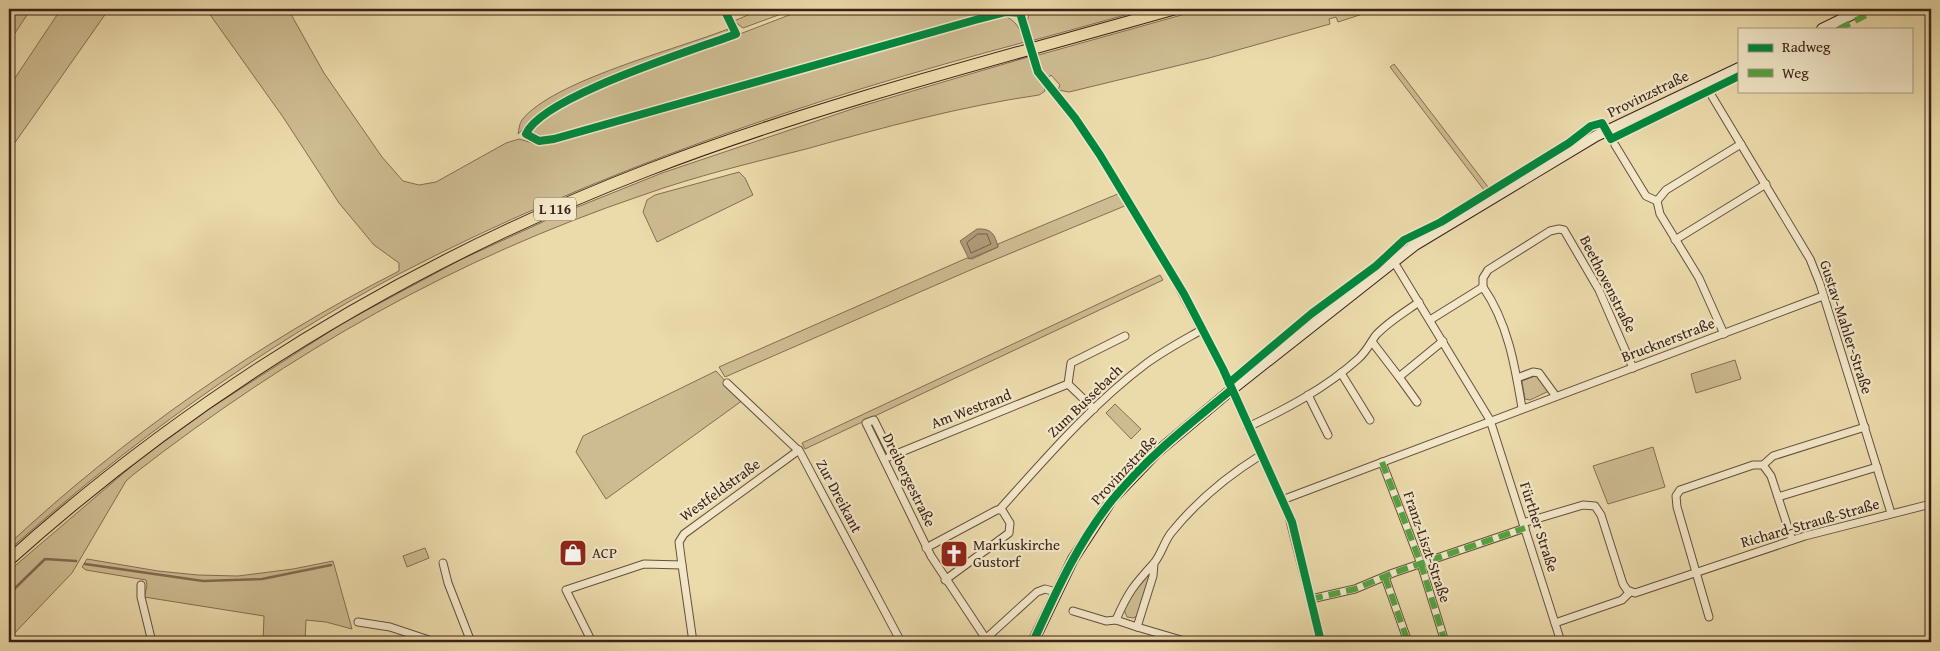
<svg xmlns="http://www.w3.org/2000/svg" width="1940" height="651" font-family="'Gentium Book Plus',serif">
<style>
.green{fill:#cdbb91;stroke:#846e54}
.water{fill:#af9b78;stroke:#816a51}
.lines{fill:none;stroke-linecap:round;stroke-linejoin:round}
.shore{stroke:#755e48;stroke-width:1}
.stream{stroke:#816a51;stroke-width:2.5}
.street-casing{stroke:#674f3c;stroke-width:9}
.secondary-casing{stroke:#3b2117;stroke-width:12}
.primary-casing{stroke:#3b2117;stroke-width:13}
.street{stroke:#f2e7c8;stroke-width:7}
.secondary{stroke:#f2e7c8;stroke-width:10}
.primary{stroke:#ebdaaa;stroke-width:11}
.quiet{stroke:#54a240;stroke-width:6;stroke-dasharray:12 6;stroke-linecap:butt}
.cycleway-casing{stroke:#f2e7c8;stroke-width:11}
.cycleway{stroke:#00873e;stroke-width:8}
.labels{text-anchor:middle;stroke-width:4.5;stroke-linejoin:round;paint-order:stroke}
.shield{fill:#f2e7c8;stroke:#725c4c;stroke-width:1}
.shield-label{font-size:14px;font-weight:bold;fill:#3b2117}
.street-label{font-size:15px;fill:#3b2117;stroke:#f2e7c8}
.poi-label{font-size:15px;fill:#3b2117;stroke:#f2e7c8;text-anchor:start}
</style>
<rect width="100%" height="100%" fill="#ebdaaa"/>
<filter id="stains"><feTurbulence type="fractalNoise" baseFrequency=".004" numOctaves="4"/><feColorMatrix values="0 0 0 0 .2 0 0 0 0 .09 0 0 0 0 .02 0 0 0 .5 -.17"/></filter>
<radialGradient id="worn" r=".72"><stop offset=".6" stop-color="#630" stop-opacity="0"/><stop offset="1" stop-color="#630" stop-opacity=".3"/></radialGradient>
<g class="green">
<polygon points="9,9 31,9 9,42"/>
<polygon points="61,9 109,9 9,151 9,87"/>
<path d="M206,9H288L324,73L382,157L403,181L419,185L436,182L506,143L519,139L536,144H550L624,121L1003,15C1017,21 1020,29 1025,42C810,99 597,171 399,274C258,349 128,444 9,550V544C125,436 258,343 399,271V263L374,245L339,203L283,117Z"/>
<polygon points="762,9 795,9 743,28 734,21"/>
<path d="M805,9H1005L581,129L549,137L535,136L533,130C540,113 562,104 578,96Z"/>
<path d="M1033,9H1147L1031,41C1027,28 1024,20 1033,9Z"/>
<polygon points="1203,9 1378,9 1338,22 1336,17 1329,19 1330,24 1209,58 1069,92 1058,90 1060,85 1051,75 1047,79 1038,66 1035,56"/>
<path d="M728,29L727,33L570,96L542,111L518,134C519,130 519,124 522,120C552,81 678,49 728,29Z"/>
<path d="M1028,57L1044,85L1045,91L1039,95C962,106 881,128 806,149C751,163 696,176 643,195C454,259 291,352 134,474L126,481L72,573L9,639V571L140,459L206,411L343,323L460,260L560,214L662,173L855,108Z"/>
<polygon points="1394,64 1488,187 1484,190 1390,67"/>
<polygon points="739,172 745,178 753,195 657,242 643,212 647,200 655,195"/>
<polygon points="1120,193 1127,205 975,268 725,377 719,367 967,258 972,259 998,247 998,244"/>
<polygon points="1160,275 1163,280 805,449 802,443"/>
<polygon points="1735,360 1741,379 1696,393 1691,374"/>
<polygon points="716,371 743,400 606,499 576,452 583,436"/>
<polygon points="1538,375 1549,391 1530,400 1525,399 1522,381"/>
<polygon points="1115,404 1141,429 1131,439 1106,413"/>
<polygon points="1653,447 1665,487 1608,504 1593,466"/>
<polygon points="425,548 429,558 407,567 403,556"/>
<polygon points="87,559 158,571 198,575 238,576 293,569 333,561 352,629 326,622 306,620 305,642 263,642 264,616 144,597 147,586 146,580 86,570 82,567"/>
<polygon points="1152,568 1137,615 1134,618 1127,617 1124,610 1133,592"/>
</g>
<path class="water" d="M977,229C991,228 995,234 998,247L969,259L960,241Z"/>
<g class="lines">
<polygon class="shore" points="978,234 987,234 991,244 971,253 967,243"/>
<g class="stream">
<polyline points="85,564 203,581 262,579 331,565"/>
<polyline points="9,594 45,559 76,561"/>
</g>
<defs>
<g id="street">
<polyline points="1704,83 1810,259 1820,284 1891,513"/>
<polyline points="1615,145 1646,196 1657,201"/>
<polyline points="1675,240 1766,184"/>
<polyline points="1394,262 1490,420 1561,642"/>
<polyline points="1172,274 1223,369 1288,513 1321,642"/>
<polyline points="1483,287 1483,278 1488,270 1550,231 1559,229 1564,230 1599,290 1633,368"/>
<path d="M1483,287C1508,323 1515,366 1522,408"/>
<polyline points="1430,320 1483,287"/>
<polyline points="1724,334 1699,278 1660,214 1657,201 1666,190 1741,144"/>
<polyline points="1373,343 1399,377 1443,341"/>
<polyline points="1341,373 1370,420"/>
<polyline points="1399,377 1417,402"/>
<polyline points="1517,378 1533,372 1539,373 1555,395"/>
<polyline points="727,383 800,452 901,642"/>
<polyline points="1068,384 1071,363 1125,336"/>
<polyline points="1068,384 1094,409"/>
<polyline points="1308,395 1328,435"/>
<path d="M1248,427C1286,409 1326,388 1358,359C1367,351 1370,343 1376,335C1388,322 1405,312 1419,302"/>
<polyline points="892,456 874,420 866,423 931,556 986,639"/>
<polyline points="889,457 1068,384"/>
<polyline points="1382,462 1421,564 1445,642"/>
<polyline points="1763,465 1773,456 1865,427"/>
<polyline points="1778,497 1877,467"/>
<polyline points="1282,500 1823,296"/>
<path d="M1000,509C1046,458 1092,404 1147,363C1165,350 1184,340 1203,329"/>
<polyline points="1523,523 1583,505 1595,506 1601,515 1623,584 1627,590 1635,593 1805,536 1931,504"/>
<polyline points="926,548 997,510 1002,510 1010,523 1009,533 945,580"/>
<polyline points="443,563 448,583 471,642"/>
<path d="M1154,563L1153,576L1137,627L1116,620C1128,592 1134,585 1154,563C1161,555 1164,542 1171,533C1196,502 1227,476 1261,455"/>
<polyline points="682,565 679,542 684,534 799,450"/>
<polyline points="1385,577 1408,642"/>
<polyline points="141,585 141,597 152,642"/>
<polyline points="1311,599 1355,589 1393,573 1525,528"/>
<polyline points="1073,611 1106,621 1116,620"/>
<polyline points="1709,617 1677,507 1676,496 1680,490 1753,465 1763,465 1771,476 1792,540"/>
<polyline points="358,622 390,627 435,642"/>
<polyline points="1555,623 1622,600 1630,592"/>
<polyline points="1137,627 1188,642"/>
<polyline points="592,642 566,590 644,564 682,565 693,642"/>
<polyline points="982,642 1037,592 1045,589 1056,592"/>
</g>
<g id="secondary">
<polyline points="1822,29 1863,9"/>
<polyline points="1033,642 1073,559 1112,499 1156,453 1231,390 1415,245 1596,136 1739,68"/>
</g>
<path id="primary" d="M9,560C197,391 413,261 648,170C819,104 998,59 1174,9"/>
</defs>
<use href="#street" class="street-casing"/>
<use href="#secondary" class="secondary-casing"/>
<use href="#primary" class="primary-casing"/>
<use href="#street" class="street"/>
<use href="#secondary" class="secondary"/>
<use href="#primary" class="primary"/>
<g class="quiet">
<polyline points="1839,29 1878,9"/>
<polyline points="1382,462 1421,564 1445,642"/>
<polyline points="1385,577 1408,642"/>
<polyline points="1311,599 1355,589 1393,573 1525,528"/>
</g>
<defs>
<g id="cycleway">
<path d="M724,9L736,34C694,50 541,97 526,134L539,141L554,139L975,20L1006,12L1020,13L1038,72L1075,118L1100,155L1184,294L1223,369L1292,522L1321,642"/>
<polyline points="1229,383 1311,314 1376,266 1404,240 1441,222 1569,143 1591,126 1602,123 1611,139 1739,76"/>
<path d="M1033,642C1056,592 1078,542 1113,499C1147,457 1190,424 1231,390"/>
</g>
</defs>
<use href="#cycleway" class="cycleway-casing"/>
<use href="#cycleway" class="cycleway"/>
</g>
<defs>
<symbol id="shop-square" viewBox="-11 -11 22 22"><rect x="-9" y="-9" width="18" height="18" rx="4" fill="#8f2418" stroke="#f2e7c8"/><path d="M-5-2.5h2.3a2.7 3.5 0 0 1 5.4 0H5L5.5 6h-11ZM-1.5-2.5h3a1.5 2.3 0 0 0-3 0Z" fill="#fff"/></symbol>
<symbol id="church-square" viewBox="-11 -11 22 22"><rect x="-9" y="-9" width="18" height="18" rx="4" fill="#8f2418" stroke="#f2e7c8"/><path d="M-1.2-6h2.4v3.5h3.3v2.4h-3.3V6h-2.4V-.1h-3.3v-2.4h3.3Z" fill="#fff"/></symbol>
</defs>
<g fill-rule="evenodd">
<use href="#shop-square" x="557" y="537" width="32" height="32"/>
<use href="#church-square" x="938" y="538" width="32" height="32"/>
</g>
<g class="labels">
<rect class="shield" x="534" y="197.5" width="42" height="23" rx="4"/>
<g class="shield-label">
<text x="555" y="214">L 116</text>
</g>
<g class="street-label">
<text transform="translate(1648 94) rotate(-26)" y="5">Provinzstraße</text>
<text transform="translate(1608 284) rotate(63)" y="5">Beethovenstraße</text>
<text transform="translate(1846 327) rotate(72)" y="5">Gustav-Mahler-Straße</text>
<text transform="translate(1668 340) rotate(-21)" y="5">Brucknerstraße</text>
<text transform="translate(1085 401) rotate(-44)" y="5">Zum Bussebach</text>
<text transform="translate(971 409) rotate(-21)" y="5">Am Westrand</text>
<text transform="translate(1124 470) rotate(-47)" y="5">Provinzstraße</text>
<text transform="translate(909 480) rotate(64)" y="5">Dreibergestraße</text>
<text transform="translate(720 490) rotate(-36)" y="5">Westfeldstraße</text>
<text transform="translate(839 496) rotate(62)" y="5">Zur Dreikant</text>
<text transform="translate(1810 523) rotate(-16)" y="5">Richard-Strauß-Straße</text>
<text transform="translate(1539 527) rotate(72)" y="5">Fürther Straße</text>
<text transform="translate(1427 547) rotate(71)" y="5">Franz-Liszt-Straße</text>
</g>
<g class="poi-label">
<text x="973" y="550">Markuskirche<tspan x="973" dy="17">Gustorf</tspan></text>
<text x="592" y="558">ACP</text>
</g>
</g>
<rect width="1940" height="651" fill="none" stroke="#ebdaaa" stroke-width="30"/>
<rect x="10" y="10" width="1920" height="631" fill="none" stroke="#3b2117" stroke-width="2.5"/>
<rect x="15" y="15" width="1910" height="621" fill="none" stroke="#3b2117"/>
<rect x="1738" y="28" width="175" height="65" fill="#f2e7c8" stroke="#a99881"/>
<rect x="1748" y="44" width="25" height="8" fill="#00873e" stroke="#a99881"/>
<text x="1782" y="52" font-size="15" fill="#3b2117">Radweg</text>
<rect x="1748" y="69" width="25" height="8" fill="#54a240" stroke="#a99881"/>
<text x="1782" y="78" font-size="15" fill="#3b2117">Weg</text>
<rect width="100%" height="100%" filter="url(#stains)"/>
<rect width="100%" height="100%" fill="url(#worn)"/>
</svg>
